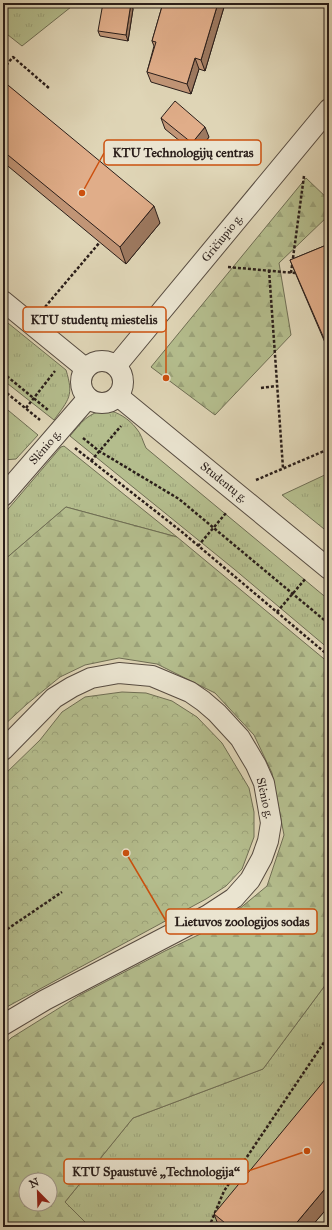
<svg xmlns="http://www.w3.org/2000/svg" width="332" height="1230" font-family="'IM FELL Great Primer',serif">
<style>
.grass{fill:url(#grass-tufts);stroke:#6f6e54}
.forest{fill:url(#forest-firs);stroke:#6f6e54;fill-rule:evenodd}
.park{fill:url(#park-crowns);stroke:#6f6e54}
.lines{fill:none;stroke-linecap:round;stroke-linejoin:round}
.minor-casing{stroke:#574c41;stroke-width:22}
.path{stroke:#2a1e1a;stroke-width:2.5;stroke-dasharray:3 2;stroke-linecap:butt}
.minor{stroke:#eae4d0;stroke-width:20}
.wall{fill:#c19576;stroke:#2a1e1a}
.shaded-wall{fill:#9d7960;stroke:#2a1e1a}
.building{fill:#e0ad89;stroke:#2a1e1a}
.labels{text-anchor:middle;stroke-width:4;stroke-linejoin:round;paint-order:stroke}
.street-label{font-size:12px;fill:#2a1e1a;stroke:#eae4d0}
.leader{fill:none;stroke:#cc500e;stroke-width:1.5}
.callout-dot{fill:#cc500e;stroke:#eae4d0;stroke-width:1.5}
.callout{fill:#eae4d0;stroke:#cc500e;stroke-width:1.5}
.callout-label{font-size:13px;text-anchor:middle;font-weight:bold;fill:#2a1e1a}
</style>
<defs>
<pattern id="grass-tufts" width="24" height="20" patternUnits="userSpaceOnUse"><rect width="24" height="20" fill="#b4bd8d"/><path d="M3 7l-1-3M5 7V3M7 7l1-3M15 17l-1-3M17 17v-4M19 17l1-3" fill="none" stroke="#9ba279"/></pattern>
<pattern id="forest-firs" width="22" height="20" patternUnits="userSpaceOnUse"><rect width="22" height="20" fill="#b4bd8d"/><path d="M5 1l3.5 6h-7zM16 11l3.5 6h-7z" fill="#9ba279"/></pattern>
<pattern id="park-crowns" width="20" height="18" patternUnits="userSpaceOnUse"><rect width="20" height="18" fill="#b4bd8d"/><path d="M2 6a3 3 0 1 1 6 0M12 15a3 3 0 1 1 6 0" fill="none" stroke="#9ba279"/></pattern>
</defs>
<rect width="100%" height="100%" fill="#dfd5b6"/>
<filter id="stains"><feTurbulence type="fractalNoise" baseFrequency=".005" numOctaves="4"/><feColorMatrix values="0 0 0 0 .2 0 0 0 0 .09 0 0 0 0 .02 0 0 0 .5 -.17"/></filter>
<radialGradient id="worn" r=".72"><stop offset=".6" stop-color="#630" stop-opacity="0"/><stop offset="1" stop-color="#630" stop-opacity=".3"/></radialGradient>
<g class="grass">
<polygon points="3,3 76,3 22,46 3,31"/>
<path d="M3,319L66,370C74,396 69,399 54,420L3,380Z"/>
<polygon points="3,406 38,435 16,459 3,460"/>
<path d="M107,410C118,412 129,419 136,428C141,433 143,442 146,448L329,600V649L234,569L70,436C81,423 88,412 107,410Z"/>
<polygon points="64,446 177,537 66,507 3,561 3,515 61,447"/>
<polygon points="329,473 329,533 282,495"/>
<polygon points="329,980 329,1097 222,1227 90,1227 65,1202 133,1118 263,1069"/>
</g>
<g class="forest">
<polygon points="306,178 329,200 329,215 279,263 291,335 215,415 151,367"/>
<path d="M66,507L177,537L329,663V980L263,1069L133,1118L65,1202L90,1227H3V1047L11,1038L80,995L165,951L221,924L267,886L284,835L272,773L254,735L215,693L157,664L119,658L85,665L60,677L27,704L3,726V561ZM26,1180H50V1204H26Z"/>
</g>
<polygon class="park" points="122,692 146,693 172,701 197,717 222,743 249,788 254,812 254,837 242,869 226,886 206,899 3,1009 3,776 40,740 62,712 85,697"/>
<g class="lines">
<defs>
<g id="minor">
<polyline points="3,301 85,368"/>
<circle cx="102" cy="382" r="21"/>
<polyline points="116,366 329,109"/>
<polyline points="118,396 329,569"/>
<polyline points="3,496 88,398"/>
<polyline points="3,750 54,698 72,687 91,678 119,673 152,676 190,692 203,701 217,713 240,738 256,765 264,783 271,823 268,841 262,858 250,880 234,898 208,915 45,1000 3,1025"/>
</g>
</defs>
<use href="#minor" class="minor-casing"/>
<g class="path">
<polyline points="3,69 13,57 50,89"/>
<polyline points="228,267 295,273"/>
<polyline points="269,270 283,468"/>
<polyline points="291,273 304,176"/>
<polyline points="45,307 100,242"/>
<polyline points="3,373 48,410"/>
<polyline points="261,388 276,386"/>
<polyline points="3,390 40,420"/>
<polyline points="26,408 55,371"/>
<polyline points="83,438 99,451 179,499 329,624"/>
<polyline points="75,448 182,532 329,656"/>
<polyline points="91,461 121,426"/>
<polyline points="256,480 329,449"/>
<polyline points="198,546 226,513"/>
<polyline points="277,612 306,578"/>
<polyline points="3,932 62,892"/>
<polyline points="209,1227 224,1191 329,1035"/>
</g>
<use href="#minor" class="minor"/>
</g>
<g class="wall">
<polygon points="131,3 133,9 128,41 100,36 98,31"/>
<polygon points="163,3 222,3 224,7 205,71 199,69 191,94 151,82 147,72 154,46 152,41"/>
<polygon points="3,81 160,223 126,264 3,162"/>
<polygon points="161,118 209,137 196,154 165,129"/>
<polygon points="329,244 329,352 297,277 290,260"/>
<polygon points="329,1206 311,1227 219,1227 214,1214"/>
</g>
<g class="shaded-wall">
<polygon points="131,3 133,9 128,41 126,35"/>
<polygon points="218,3 222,3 224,7 205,71 201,60"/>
<polygon points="195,58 199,69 191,94 187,84"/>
<polygon points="205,127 209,137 196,154 192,143"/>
<polygon points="154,206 160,223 126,264 120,247"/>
<polygon points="329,1184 329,1206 311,1227 293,1227"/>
</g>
<g class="building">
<polygon points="103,3 131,3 126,35 98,31"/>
<polygon points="163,3 218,3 201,60 195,58 187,84 147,72 156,42 152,41"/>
<polygon points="3,81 154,206 120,247 3,151"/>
<polygon points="175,101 205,127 192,143 161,118"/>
<polygon points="329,244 329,350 290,260"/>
<polygon points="329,1075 329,1184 293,1227 230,1227 214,1214"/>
</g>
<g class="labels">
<g class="street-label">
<text transform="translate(222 238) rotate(-51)" y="4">Gričiupio g.</text>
<text transform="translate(45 447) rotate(-49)" y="4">Slėnio g.</text>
<text transform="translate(224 482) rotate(39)" y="4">Studentų g.</text>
<text transform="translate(265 798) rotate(77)" y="4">Slėnio g.</text>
</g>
</g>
<path class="leader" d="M82 193L104 153M166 378L166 319M126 853L166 921M307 1151L248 1171"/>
<g class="callout-dot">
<circle cx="82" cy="193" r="4"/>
<circle cx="166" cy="378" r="4"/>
<circle cx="126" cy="853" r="4"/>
<circle cx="307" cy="1151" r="4"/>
</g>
<g class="callout">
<rect x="104" y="140" width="157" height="25" rx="4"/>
<rect x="23" y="307" width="143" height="25" rx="4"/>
<rect x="166" y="909" width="151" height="25" rx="4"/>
<rect x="64" y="1159" width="184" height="25" rx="4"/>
</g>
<g class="callout-label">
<text x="183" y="157">KTU Technologijų centras</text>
<text x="94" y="324">KTU studentų miestelis</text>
<text x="242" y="926">Lietuvos zoologijos sodas</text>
<text x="156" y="1176">KTU Spaustuvė „Technologija“</text>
</g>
<rect width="332" height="1230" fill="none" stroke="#dfd5b6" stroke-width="16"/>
<rect x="4" y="4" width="324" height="1222" fill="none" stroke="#2a1e1a" stroke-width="2"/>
<rect x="8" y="8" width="316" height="1214" fill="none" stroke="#2a1e1a"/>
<g transform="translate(38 1192) rotate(337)"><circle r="19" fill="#eae4d0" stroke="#9d9587"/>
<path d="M0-3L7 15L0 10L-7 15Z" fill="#8f2418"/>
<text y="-6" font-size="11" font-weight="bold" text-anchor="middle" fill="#2a1e1a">N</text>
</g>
<rect width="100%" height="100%" filter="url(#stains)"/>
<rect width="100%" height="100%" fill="url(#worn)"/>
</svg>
